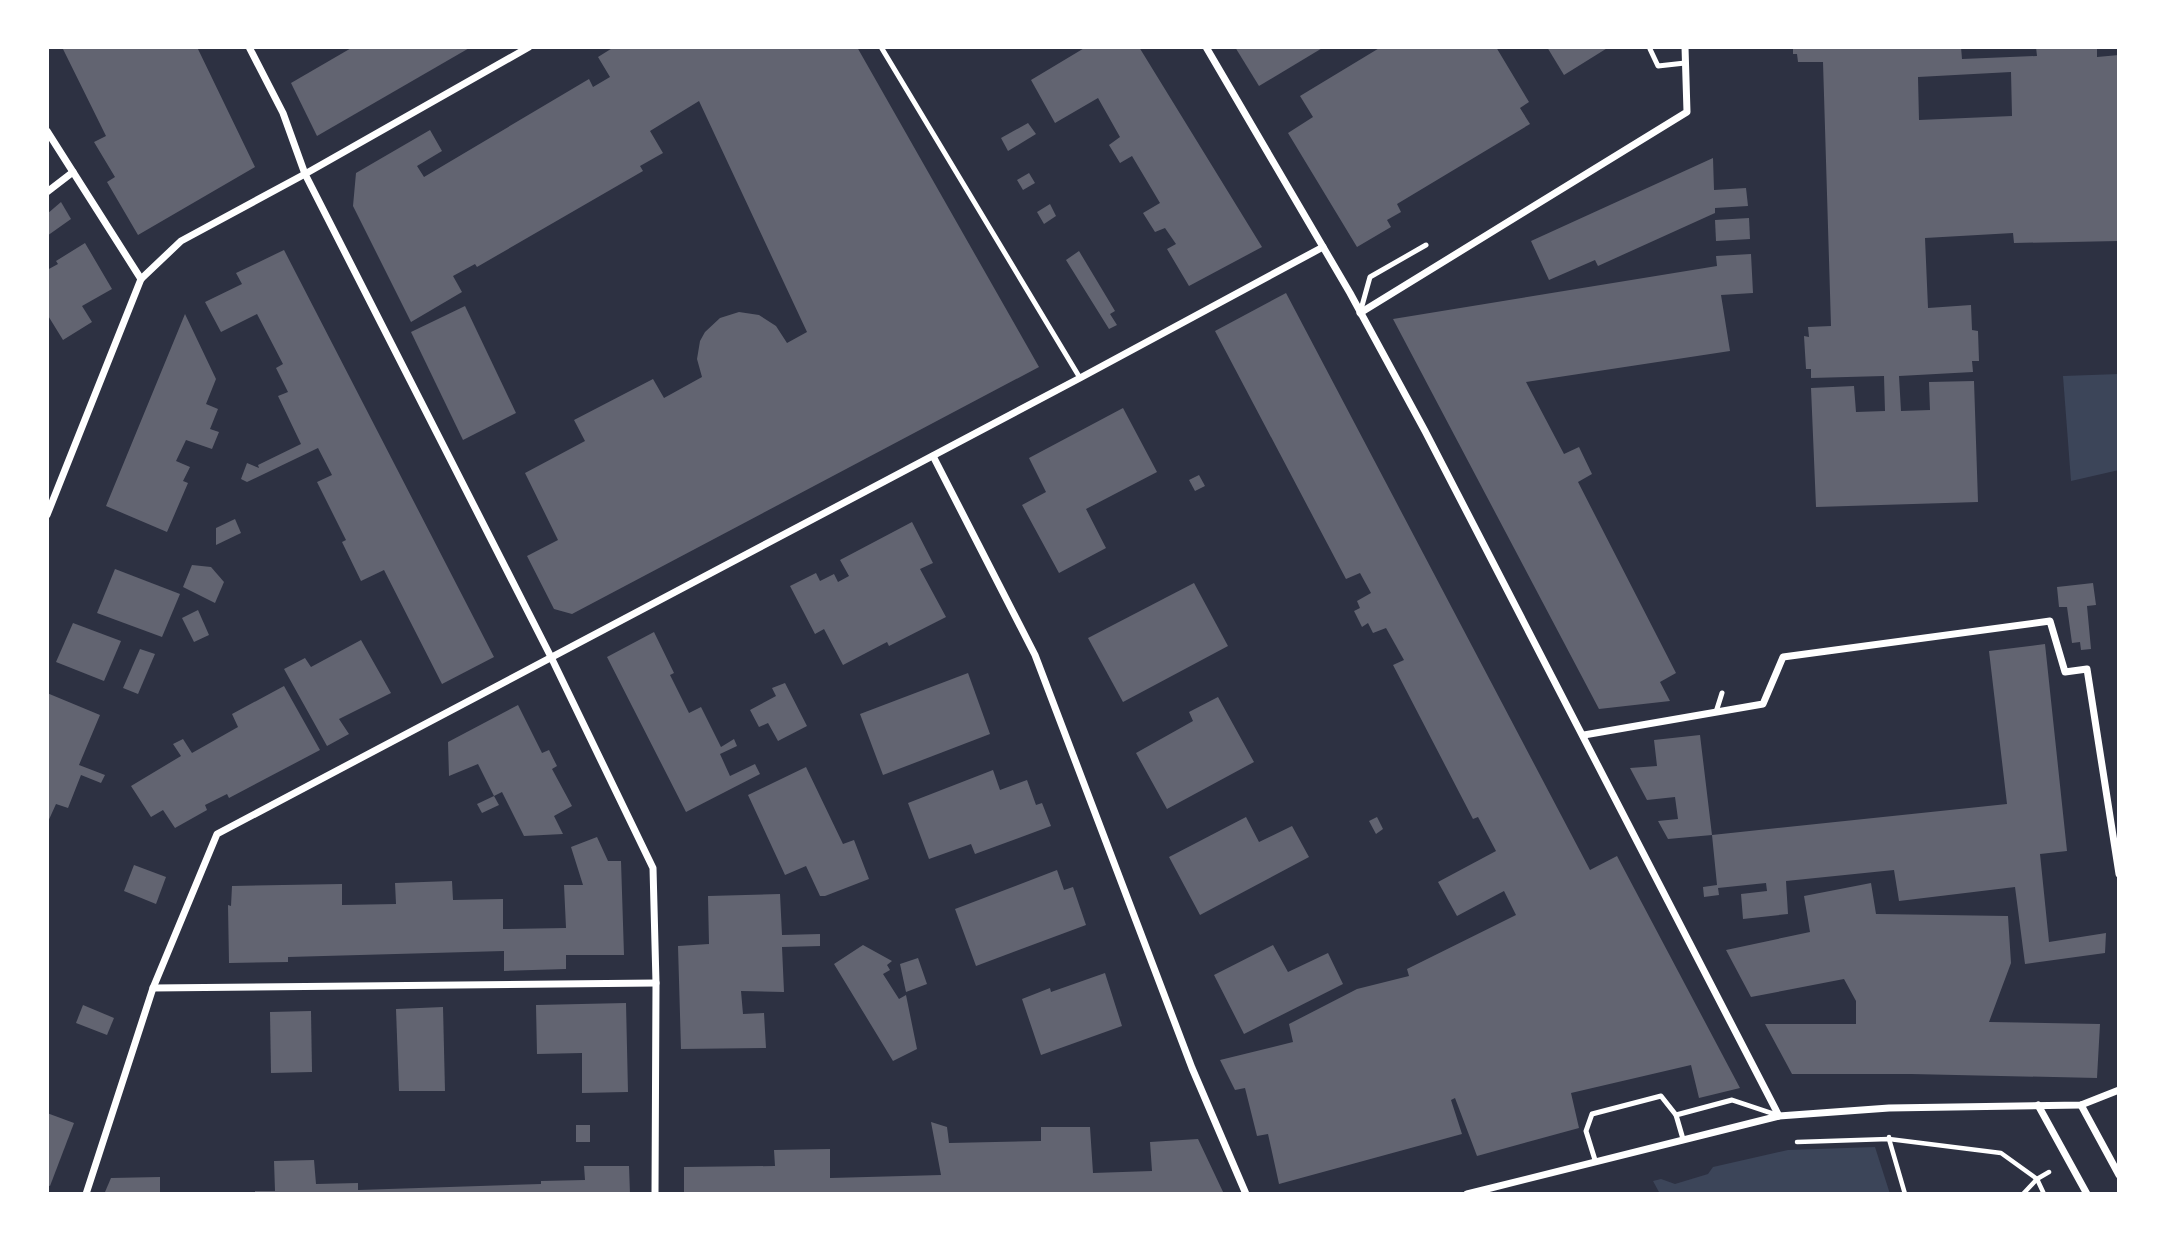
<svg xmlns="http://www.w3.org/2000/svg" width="2166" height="1241" font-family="Lato,sans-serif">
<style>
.green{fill:#3c4559}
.building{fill:#626471;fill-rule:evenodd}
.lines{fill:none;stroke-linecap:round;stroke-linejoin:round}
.path{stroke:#fff;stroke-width:4.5}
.service{stroke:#fff;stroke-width:5}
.minor{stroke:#fff;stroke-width:7}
</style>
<rect width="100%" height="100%" fill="#2d3142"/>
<g class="green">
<polygon points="2119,374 2119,470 2071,481 2063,376"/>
<polygon points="1875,1147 1890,1194 1660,1194 1653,1181 1661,1179 1675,1184 1708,1174 1713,1167 1788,1150"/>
</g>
<g class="building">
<polygon points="62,47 197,47 255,167 138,235 107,182 115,177 94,142 106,136"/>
<polygon points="353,47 471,47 317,136 291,83"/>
<polygon points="614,47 857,47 1039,367 572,614 554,609 527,556 558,540 525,473 585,441 574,420 653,379 664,398 702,377 697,359 700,341 705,332 720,318 739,312 759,315 776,326 787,343 807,332 699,101 650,131 663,153 640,166 643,171 477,267 475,264 453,276 462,292 411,322 353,206 356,173 430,130 442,151 417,166 424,177 589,79 593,87 610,77 598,57"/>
<polygon points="1086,47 1139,47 1262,247 1189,286 1167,249 1176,244 1165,228 1155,232 1143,213 1160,203 1132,156 1120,163 1109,145 1120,137 1098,98 1055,123 1031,80"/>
<polygon points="1235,47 1324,47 1259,86"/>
<polygon points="1381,47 1496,47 1529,102 1520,108 1530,124 1397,204 1401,212 1387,220 1391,227 1357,247 1288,133 1313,117 1300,96"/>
<polygon points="1547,47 1609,47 1564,75"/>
<path d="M1793,47H1961L1962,59L2037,56L2036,47H2097V57L2119,55V241L2014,243L2013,233L1925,238L1928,308L1971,305L1972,330L1978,331L1979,361H1972L1973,372L1899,376L1901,411L1930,410L1929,382L1974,381L1978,502L1816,507L1811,388L1854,386L1856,412L1885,411L1884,376L1811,378V369H1806L1804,336L1809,337L1808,327L1831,326L1823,62H1798L1797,54H1793ZM2011,72L2012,116L1919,120L1918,77Z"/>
<polygon points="1028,123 1036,134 1008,151 1001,138"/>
<polygon points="1713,158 1714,190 1746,188 1748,206 1715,208 1715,213 1598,266 1595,260 1549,280 1531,241"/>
<polygon points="1029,173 1035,183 1023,190 1017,180"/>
<polygon points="61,202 71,219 47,236 47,214"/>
<polygon points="1050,204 1056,216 1044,224 1037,212"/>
<polygon points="1749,218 1750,239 1716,241 1715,220"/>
<polygon points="85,243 112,289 82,306 92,322 63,340 47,314 47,270 58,264 56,261"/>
<polygon points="284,250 494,657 442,684 384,570 361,581 342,542 346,540 317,482 332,475 318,448 247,482 241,479 247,463 259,468 258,465 301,444 278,396 288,392 276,368 283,364 257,314 221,332 205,302 242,284 236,273"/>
<polygon points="1079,251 1115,311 1110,314 1117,325 1109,329 1066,260"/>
<polygon points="1751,254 1753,293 1721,295 1730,351 1526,382 1564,454 1579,447 1592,474 1578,482 1676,673 1660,682 1670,701 1599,709 1393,319 1717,266 1716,256"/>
<polygon points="1286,293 1590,870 1617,856 1740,1088 1699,1098 1691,1065 1571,1093 1579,1128 1477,1156 1455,1098 1451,1100 1462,1134 1279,1184 1268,1134 1257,1136 1245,1088 1235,1090 1220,1060 1293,1042 1289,1024 1357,989 1409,976 1407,969 1516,915 1504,891 1457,916 1438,882 1496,851 1478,817 1473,819 1393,665 1404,660 1386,628 1373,633 1368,623 1362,627 1354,611 1360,608 1357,601 1371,593 1360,573 1346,579 1215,331"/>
<polygon points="465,306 516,413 463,440 411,332"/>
<polygon points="185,314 216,379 206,404 218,409 210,429 219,432 212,449 186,440 176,461 190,467 183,481 188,483 167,532 106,506"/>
<polygon points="1123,408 1157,472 1086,509 1106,548 1059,573 1022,505 1046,492 1029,458"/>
<polygon points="1199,475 1205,486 1195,491 1189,480"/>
<polygon points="235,519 241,533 216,545 216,528"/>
<polygon points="912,522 933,563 920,569 946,617 889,646 887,642 843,665 824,629 815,634 790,586 816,573 820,581 834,574 838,582 849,576 840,560"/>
<polygon points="192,565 211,567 224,582 215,603 183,587"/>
<polygon points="115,569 180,594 162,637 97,613"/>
<polygon points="1194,583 1228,646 1123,702 1088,638"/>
<polygon points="2093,583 2096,605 2087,606 2091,649 2081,650 2080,642 2072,643 2067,607 2059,607 2057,587"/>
<polygon points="198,610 209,635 194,642 182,618"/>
<polygon points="73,623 121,641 104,681 56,662"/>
<polygon points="654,632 674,673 670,675 689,713 701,707 721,747 734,739 737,746 720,754 730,776 755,764 760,774 686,812 607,657"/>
<polygon points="361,640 391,693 339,719 349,734 327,746 284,669 305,658 311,667"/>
<polygon points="2045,644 2067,851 2040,854 2049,942 2106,933 2105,953 2025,964 2015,887 1899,901 1894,870 1786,881 1788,914 1743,919 1741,894 1767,891 1766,883 1718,888 1719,895 1704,897 1703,887 1717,885 1712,835 1668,839 1658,821 1678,819 1675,797 1647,800 1630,768 1657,766 1654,740 1700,735 1712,835 2007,804 1989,651"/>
<polygon points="140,649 155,654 138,694 123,688"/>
<polygon points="968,673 990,734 883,775 860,714"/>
<polygon points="785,683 807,726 778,741 768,723 759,727 750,710 776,696 772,688"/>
<polygon points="284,686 320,750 229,798 227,794 205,805 207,810 175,828 163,810 151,817 131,786 181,756 173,744 183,739 192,753 238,727 232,714"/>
<polygon points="47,693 100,715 79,765 105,775 101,783 81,775 68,808 56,804 47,824"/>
<polygon points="1218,697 1254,762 1167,809 1136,753 1193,721 1189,712"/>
<polygon points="518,705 542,753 549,750 557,766 552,769 572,806 554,816 563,834 524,836 502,792 494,796 478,764 449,776 448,742"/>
<polygon points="806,767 843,844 854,840 869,879 825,896 820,896 806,866 785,875 748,795"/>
<polygon points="993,770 1000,790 1027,780 1036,805 1042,803 1051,826 975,854 971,844 929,859 908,803"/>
<polygon points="494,796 499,805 482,813 477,804"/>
<polygon points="1246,817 1259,842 1292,826 1309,857 1200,915 1169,857"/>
<polygon points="1377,817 1383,829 1376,834 1369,821"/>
<polygon points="597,837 608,861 621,861 624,955 566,955 566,969 504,971 504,951 288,957 288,962 229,963 228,905 231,906 232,886 342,884 342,905 396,904 395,883 452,881 453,900 503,899 503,929 566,928 564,885 583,885 571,847"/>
<polygon points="134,865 166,877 156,904 124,891"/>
<polygon points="1057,870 1064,890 1073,887 1086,925 976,966 955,909"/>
<polygon points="1871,883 1876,914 2008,916 2011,963 1989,1022 2100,1024 2097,1078 1911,1074 1792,1074 1765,1024 1856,1024 1856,1001 1844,979 1751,997 1726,950 1810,932 1804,896"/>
<polygon points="780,894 782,935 820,934 820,946 782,947 784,992 741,991 743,1014 764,1013 766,1048 681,1049 678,946 709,944 708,896"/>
<polygon points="863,945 892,961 887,965 890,970 883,974 899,999 906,995 917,1049 893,1061 834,964"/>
<polygon points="1273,945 1288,972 1328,953 1343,984 1244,1034 1214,975"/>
<polygon points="918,958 927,984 906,992 900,964"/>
<polygon points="1105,973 1122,1026 1041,1055 1022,999 1050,988 1051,992"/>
<polygon points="626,1003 628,1092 582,1093 582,1053 537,1054 536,1005"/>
<polygon points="83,1005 114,1018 107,1035 76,1023"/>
<polygon points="443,1007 445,1091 399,1091 396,1009"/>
<polygon points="311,1011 312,1072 271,1073 270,1012"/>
<polygon points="47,1113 74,1123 50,1186 47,1185"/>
<polygon points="931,1122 947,1127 949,1143 1041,1141 1041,1127 1090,1127 1093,1173 1152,1171 1150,1142 1198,1139 1224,1194 684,1194 684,1167 775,1166 774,1150 830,1149 830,1178 941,1175"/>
<rect x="576" y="1125" width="14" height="17"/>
<polygon points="314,1160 316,1184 358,1183 358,1190 541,1184 541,1181 585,1180 584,1166 629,1166 630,1194 255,1194 255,1191 275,1191 274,1161"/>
<polygon points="160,1177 160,1194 105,1192 111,1178"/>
</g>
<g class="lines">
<g class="path">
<polyline points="1889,1137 1889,1139 2001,1153 2037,1179 2044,1194"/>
<polyline points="1797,1142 1889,1139 1905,1194"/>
<polyline points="2023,1194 2037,1179 2049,1172"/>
</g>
<g class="service">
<polyline points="881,47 1080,378"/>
<polyline points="1650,49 1658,66 1685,63"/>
<polyline points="1360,313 1370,277 1426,245"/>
<polyline points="1716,712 1722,693"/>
<polyline points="1676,1115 1732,1100 1777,1115"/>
<polyline points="1595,1160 1586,1131 1592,1114 1661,1096 1676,1115 1683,1139"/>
</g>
<g class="minor">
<polyline points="249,47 283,113 305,174 551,657 653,868 656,983 655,1194"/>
<polyline points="1206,47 1350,293 1425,431 1779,1116"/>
<polyline points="47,131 141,279"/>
<polyline points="47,192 73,172"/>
<polyline points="1360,313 1687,112 1685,47"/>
<polyline points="933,456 1035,655 1192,1068 1246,1194"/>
<polyline points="47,515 141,279 181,241 305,174 529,47"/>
<polyline points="1584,735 1763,704 1783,657 2050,621 2065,672 2087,669 2119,874"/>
<polyline points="153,988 656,983"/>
<polyline points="2038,1105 2087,1194"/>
<polyline points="2081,1105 2119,1175"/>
<polyline points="86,1194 153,988 217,834 1080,378 1323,247"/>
<polyline points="1467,1194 1779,1116 1889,1108 2081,1105 2119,1090"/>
</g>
</g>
<rect width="2166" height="1241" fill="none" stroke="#ffffff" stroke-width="98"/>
</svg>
